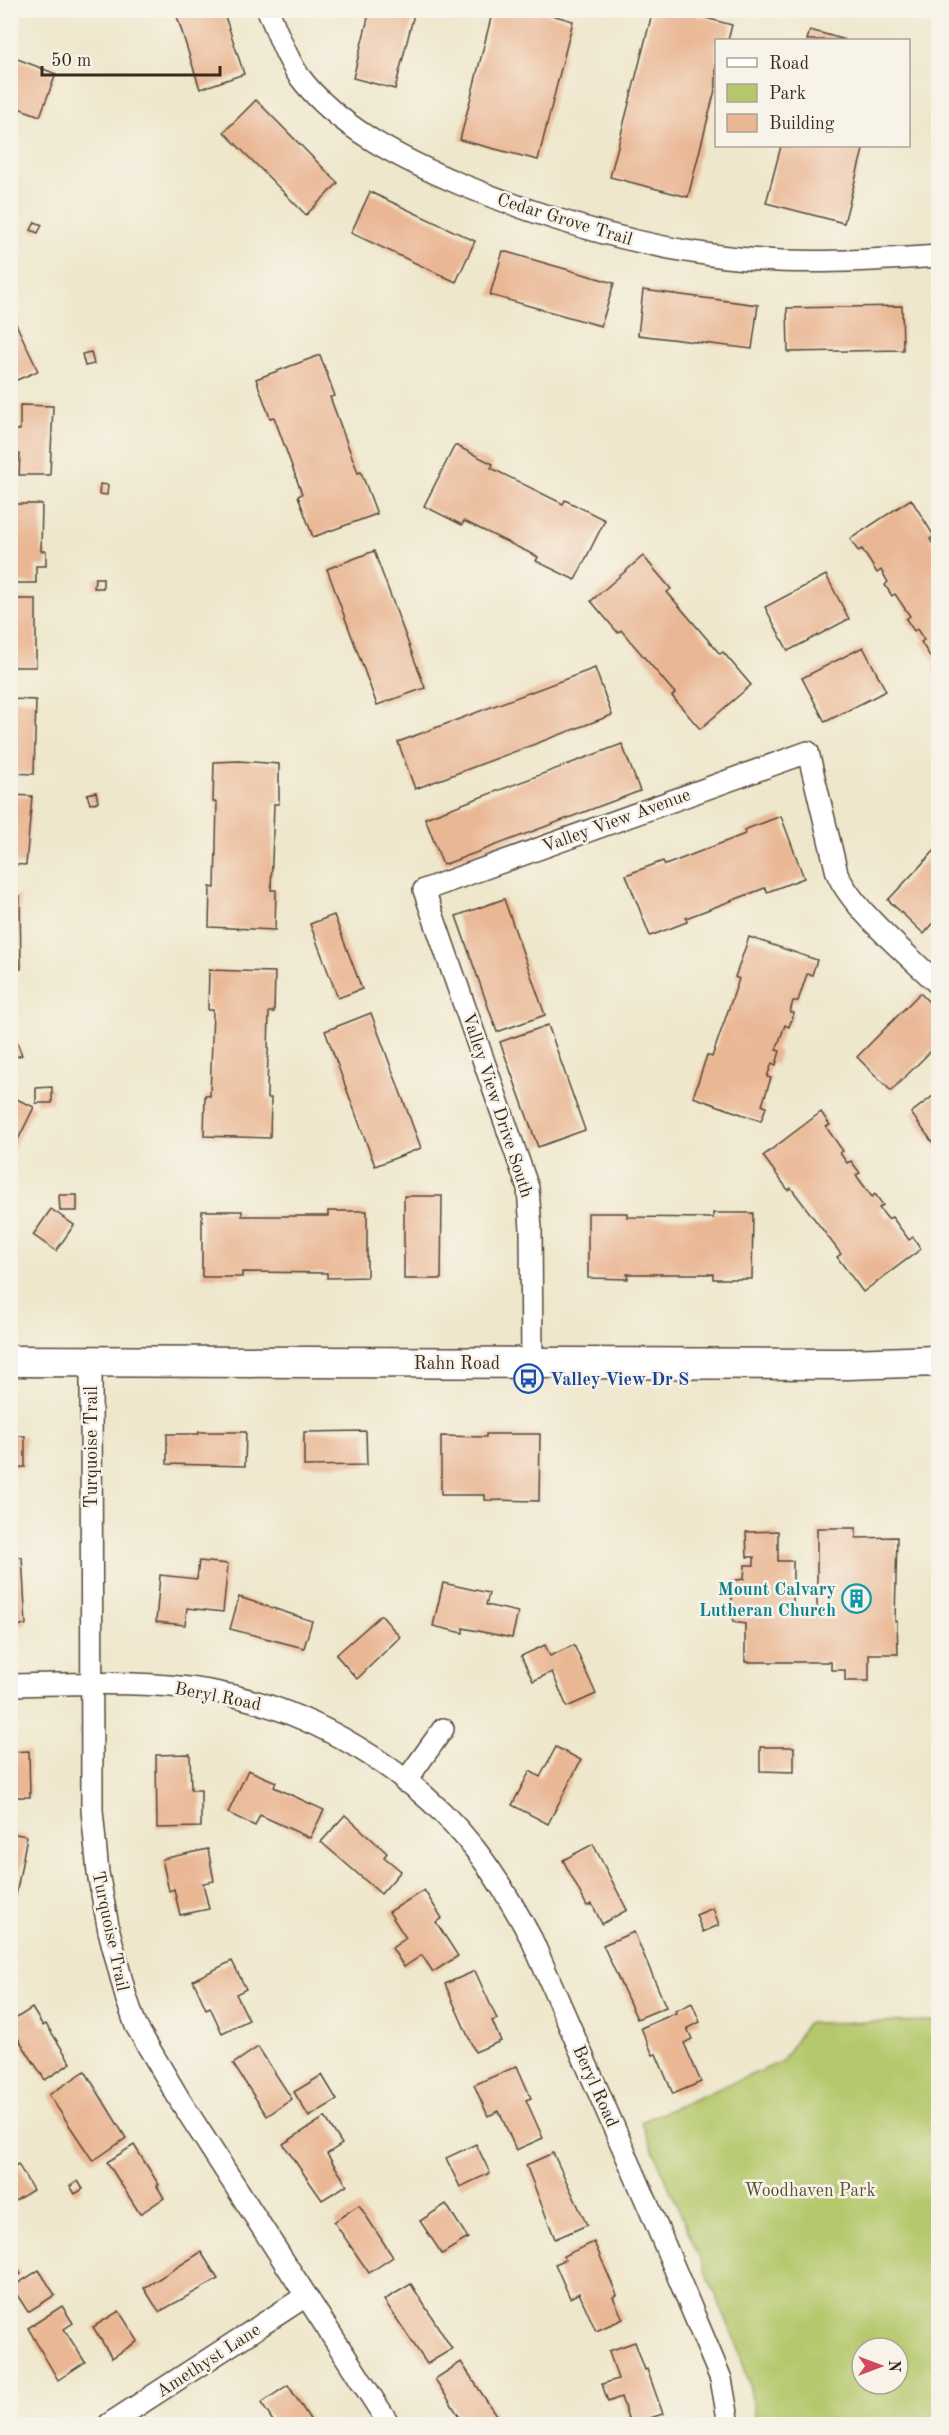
<svg xmlns="http://www.w3.org/2000/svg" width="949" height="2435" font-family="'Old Standard TT',serif">
<style>
.green{fill:#b4c76a;stroke:#787844;stroke-width:1.5;fill-rule:evenodd}
.building{fill:#eab794}
.lines{fill:none;stroke-linecap:round;stroke-linejoin:round}
.street-casing{stroke:#564638;stroke-width:24}
.secondary-casing{stroke:#564638;stroke-width:33}
.street{stroke:#fff;stroke-width:21}
.secondary{stroke:#fff;stroke-width:30}
.labels{text-anchor:middle;stroke-width:5;stroke-linejoin:round;paint-order:stroke}
.street-label{font-size:18px;fill:#3b2a1e;stroke:#f7f3e8}
.transit-label{font-size:18px;font-weight:bold;fill:#164399;stroke:#f7f3e8;text-anchor:start}
.culture-label{font-size:18px;font-weight:bold;fill:#0d838f;stroke:#f7f3e8;text-anchor:end}
.park-label{font-size:18px;fill:#595131;stroke:#f7f3e8}
</style>
<rect width="100%" height="100%" fill="#f7f3e8"/>
<filter id="ink" filterUnits="userSpaceOnUse"><feTurbulence type="fractalNoise" baseFrequency=".0167" numOctaves="2"/><feDisplacementMap in="SourceGraphic" scale="12" xChannelSelector="R" yChannelSelector="G"/><feConvolveMatrix kernelMatrix="1 2 1 2 8 2 1 2 1" color-interpolation-filters="sRGB"/></filter>
<filter id="wash" filterUnits="userSpaceOnUse"><feTurbulence type="fractalNoise" baseFrequency=".008" numOctaves="4" result="noise"/><feDisplacementMap in="SourceGraphic" scale="24" xChannelSelector="R" yChannelSelector="G"/><feGaussianBlur stdDeviation="1.35" result="paint"/><feColorMatrix in="noise" values="0 0 0 0 0 0 0 0 0 0 0 0 0 0 0 0 0 1.4 0 .05"/><feComposite in="paint" operator="in"/></filter>
<g filter="url(#wash)">
<rect width="100%" height="100%" fill="#efe7cc"/>
<path class="green" d="M938,2021V2424H756L749,2383L738,2347L641,2122L781,2062L807,2023ZM862,2348H898V2384H862Z"/>
<g id="blocks">
<g class="building">
<polygon points="175,10 223,10 244,74 200,89"/>
<polygon points="370,10 415,10 395,89 353,78"/>
<polygon points="493,10 534,10 573,21 538,160 460,140"/>
<polygon points="653,10 676,10 732,25 728,40 716,40 716,86 688,197 610,177"/>
<polygon points="810,30 846,40 807,40"/>
<polygon points="10,56 56,74 40,116 10,105"/>
<polygon points="256,100 338,183 306,215 224,132"/>
<polygon points="781,146 864,146 844,223 766,203"/>
<polygon points="370,192 475,241 456,282 351,233"/>
<polygon points="35,222 42,225 38,233 31,230"/>
<polygon points="503,251 614,283 601,326 490,295"/>
<polygon points="643,290 758,305 752,349 638,335"/>
<polygon points="938,305 938,328 932,307"/>
<polygon points="902,306 903,350 788,352 787,308"/>
<polygon points="10,311 38,371 12,382 10,380"/>
<polygon points="91,352 94,364 85,366 82,354"/>
<polygon points="320,355 335,396 330,397 358,473 361,472 377,514 313,537 298,496 302,494 274,417 270,418 256,379"/>
<polygon points="20,405 53,406 50,475 19,475 20,454 10,454 10,430 20,430"/>
<polygon points="455,445 493,464 491,468 563,504 565,500 605,520 575,580 536,561 538,557 536,556 466,522 464,521 462,525 424,506"/>
<polygon points="100,484 108,485 107,495 99,494"/>
<polygon points="911,499 934,536 930,539 938,552 938,679 932,669 936,666 921,642 924,640 917,629 914,631 906,619 910,616 895,594 892,596 885,585 888,582 881,570 877,573 862,549 858,551 850,539"/>
<polygon points="10,504 42,504 41,551 46,551 46,566 36,566 36,583 10,583"/>
<polygon points="374,551 425,688 377,705 327,569"/>
<polygon points="643,556 671,589 667,592 720,654 723,652 751,685 700,729 672,696 675,693 673,691 621,630 618,633 591,601"/>
<polygon points="826,575 849,619 788,651 765,607"/>
<polygon points="95,578 103,578 103,588 94,588"/>
<rect x="10" y="599" width="26" height="68"/>
<polygon points="863,647 886,691 825,722 802,678"/>
<polygon points="595,668 612,715 415,789 398,742"/>
<polygon points="10,699 36,700 34,774 10,773"/>
<polygon points="622,744 640,791 443,865 425,818"/>
<polygon points="239,761 279,764 279,804 274,804 271,890 276,890 275,930 209,927 210,887 215,888 217,802 213,802 214,762"/>
<polygon points="96,792 98,802 90,804 87,794"/>
<polygon points="10,795 32,796 26,865 10,864"/>
<polygon points="781,816 804,878 767,892 765,888 686,918 687,922 650,936 626,875 663,861 665,865 668,864 745,834 744,830"/>
<polygon points="938,847 938,918 924,934 888,900"/>
<polygon points="10,896 20,896 21,969 10,969"/>
<polygon points="504,899 545,1015 497,1032 456,916"/>
<polygon points="334,915 362,989 338,998 310,924"/>
<polygon points="749,937 817,960 812,975 807,974 798,1001 793,1001 790,1012 794,1013 789,1027 785,1025 776,1050 780,1051 776,1065 772,1063 768,1074 767,1077 771,1078 762,1105 766,1107 761,1121 693,1097 707,1055 712,1057 739,979 735,977"/>
<polygon points="209,970 275,972 274,1012 269,1012 267,1094 267,1098 271,1098 270,1138 204,1136 205,1095 210,1096 213,1010 208,1010"/>
<polygon points="920,993 938,1011 938,1044 891,1091 857,1057"/>
<polygon points="371,1013 421,1148 375,1166 325,1031"/>
<polygon points="10,1025 22,1055 10,1059"/>
<polygon points="548,1025 585,1130 538,1147 500,1042"/>
<polygon points="52,1087 52,1103 36,1103 36,1088"/>
<polygon points="938,1092 938,1150 911,1113"/>
<polygon points="10,1096 34,1107 10,1156"/>
<polygon points="821,1112 830,1125 826,1127 843,1151 840,1153 847,1163 851,1161 860,1173 856,1175 872,1197 875,1194 883,1205 879,1208 888,1219 892,1217 909,1240 913,1237 921,1249 863,1292 837,1257 841,1254 791,1188 788,1190 763,1156"/>
<polygon points="59,1195 77,1195 77,1211 60,1211"/>
<polygon points="404,1196 442,1196 441,1279 404,1279"/>
<polygon points="51,1209 74,1225 56,1251 33,1235"/>
<polygon points="202,1211 242,1211 242,1216 328,1216 328,1211 367,1211 367,1277 327,1278 327,1273 242,1272 242,1277 202,1277"/>
<polygon points="588,1213 627,1213 627,1217 709,1218 713,1218 713,1213 753,1213 752,1279 713,1279 713,1274 627,1274 628,1279 588,1278"/>
<polygon points="366,1431 367,1465 304,1466 304,1432"/>
<polygon points="199,1432 246,1432 245,1466 167,1464 167,1434 199,1434"/>
<polygon points="486,1434 540,1434 539,1501 485,1500 485,1495 441,1495 441,1436 486,1437"/>
<polygon points="10,1436 25,1436 25,1467 10,1468"/>
<polygon points="817,1528 856,1528 856,1538 897,1537 895,1621 897,1621 898,1654 869,1654 869,1681 845,1681 845,1670 831,1670 831,1662 745,1662 745,1624 733,1622 731,1581 744,1579 745,1565 754,1565 754,1557 747,1557 746,1532 778,1531 778,1561 793,1561 793,1617 817,1617"/>
<polygon points="10,1557 22,1557 26,1625 10,1626"/>
<polygon points="199,1561 228,1564 223,1612 187,1608 185,1625 156,1622 160,1575 197,1579"/>
<polygon points="443,1583 489,1593 486,1605 518,1612 512,1638 463,1628 463,1633 433,1626"/>
<polygon points="239,1597 312,1621 304,1648 230,1629"/>
<polygon points="381,1615 400,1637 357,1679 336,1655"/>
<polygon points="545,1645 550,1656 574,1645 596,1694 567,1707 552,1672 533,1681 521,1656"/>
<polygon points="556,1747 581,1760 548,1824 512,1805 530,1771 540,1777"/>
<polygon points="760,1747 794,1747 794,1772 760,1771"/>
<polygon points="29,1751 30,1797 10,1797 10,1752"/>
<polygon points="190,1754 191,1790 201,1790 201,1827 157,1828 156,1755"/>
<polygon points="248,1770 276,1782 274,1787 324,1810 310,1838 260,1815 255,1826 228,1813"/>
<polygon points="345,1815 387,1853 384,1857 401,1871 381,1894 321,1842"/>
<polygon points="10,1833 27,1836 15,1901 10,1900"/>
<polygon points="593,1844 627,1910 602,1924 592,1904 587,1906 563,1860"/>
<polygon points="208,1849 214,1881 203,1883 209,1909 180,1915 174,1889 169,1891 162,1859"/>
<polygon points="424,1890 442,1918 436,1922 458,1956 433,1972 422,1955 404,1967 392,1948 406,1938 389,1912"/>
<polygon points="713,1908 719,1925 703,1932 696,1915"/>
<polygon points="634,1932 666,2007 637,2019 603,1945"/>
<polygon points="10,1936 15,1957 10,1958"/>
<polygon points="232,1961 246,1989 236,1994 249,2020 222,2033 210,2007 206,2009 193,1980"/>
<polygon points="475,1971 497,2019 492,2021 501,2041 475,2052 445,1984"/>
<polygon points="692,2003 700,2022 687,2028 692,2039 684,2043 701,2082 673,2094 656,2054 653,2055 641,2028 676,2013 675,2011"/>
<polygon points="32,2008 43,2026 46,2024 71,2063 45,2080 10,2026 10,2022"/>
<polygon points="258,2047 292,2099 267,2116 233,2064"/>
<polygon points="517,2066 531,2098 526,2100 543,2138 516,2150 499,2111 488,2116 474,2085"/>
<polygon points="85,2071 126,2138 93,2161 49,2095"/>
<polygon points="322,2075 337,2100 309,2117 294,2092"/>
<polygon points="325,2117 342,2144 327,2154 347,2185 322,2200 283,2144"/>
<polygon points="476,2144 490,2173 460,2187 446,2158"/>
<polygon points="134,2145 159,2185 157,2186 164,2198 140,2214 107,2162"/>
<polygon points="553,2153 587,2225 555,2239 526,2165"/>
<polygon points="18,2164 33,2190 10,2204 10,2169"/>
<polygon points="78,2181 83,2189 75,2194 70,2186"/>
<polygon points="446,2204 468,2238 442,2254 420,2221"/>
<polygon points="359,2205 393,2257 369,2273 334,2222"/>
<polygon points="594,2242 617,2295 613,2297 623,2319 596,2331 579,2293 570,2298 555,2264 565,2260 563,2256"/>
<polygon points="201,2252 218,2279 159,2312 144,2288"/>
<polygon points="10,2259 21,2274 10,2281"/>
<polygon points="39,2270 55,2295 28,2312 12,2287"/>
<polygon points="411,2284 452,2349 427,2364 384,2300"/>
<polygon points="62,2306 73,2323 64,2329 85,2362 58,2380 28,2328"/>
<polygon points="119,2311 138,2341 112,2358 93,2327"/>
<polygon points="635,2342 645,2370 647,2369 663,2414 630,2424 621,2397 608,2402 602,2384 618,2379 609,2351"/>
<polygon points="461,2362 498,2418 488,2424 464,2424 435,2379"/>
<polygon points="288,2385 313,2424 275,2424 261,2403"/>
</g>
</g>
</g>
<g filter="url(#ink)">
<use href="#blocks" fill-opacity="0" stroke="#564638" stroke-width="1.5"/>
<g class="lines">
<defs>
<g id="street">
<path d="M268,10C277,32 286,57 299,76C337,127 403,160 460,184C541,217 624,243 712,255C786,266 864,261 938,256"/>
<polyline points="91,1362 92,1810 98,1873 109,1931 126,1997 136,2026 181,2102 389,2424"/>
<path d="M532,1362L531,1229L528,1188L424,890L808,752L837,873C852,909 909,956 938,984"/>
<path d="M10,1685C77,1684 145,1680 210,1691C309,1708 412,1769 474,1848C497,1877 515,1908 532,1940L650,2210L721,2379L729,2424"/>
<polyline points="405,1782 443,1729"/>
<polyline points="109,2424 306,2296"/>
</g>
<polyline id="secondary" points="10,1361 848,1364 938,1361"/>
</defs>
<use href="#street" class="street-casing"/>
<use href="#secondary" class="secondary-casing"/>
<use href="#street" class="street"/>
<use href="#secondary" class="secondary"/>
</g>
</g>
<defs>
<symbol id="bus-ring" viewBox="-11 -11 22 22"><circle r="9.5" fill="#f7f3e8" stroke="#1a4fb4" stroke-width="1.5"/><path d="M-5-6H5V4H4V6H2V4H-2V6H-4V4H-5ZM-3.5-4V0h7V-4ZM-3.5 1.2v1.5H-2V1.2ZM2 1.2v1.5H3.5V1.2Z" fill="#1a4fb4"/></symbol>
<symbol id="building-ring" viewBox="-11 -11 22 22"><circle r="9.5" fill="#f7f3e8" stroke="#0f9aa8" stroke-width="1.5"/><path d="M-4-6H4V6H1V3H-1V6H-4ZM-2.5-4.3h1.7v1.8h-1.7ZM.8-4.3h1.7v1.8H.8ZM-2.5-1h1.7V.8h-1.7ZM.8-1h1.7V.8H.8Z" fill="#0f9aa8"/></symbol>
</defs>
<g fill-rule="evenodd">
<use href="#bus-ring" x="512" y="1362" width="33" height="33"/>
<use href="#building-ring" x="840" y="1582" width="33" height="33"/>
</g>
<g class="labels">
<g class="street-label">
<text transform="translate(565 219) rotate(17)" y="6">Cedar Grove Trail</text>
<text transform="translate(616 820) rotate(-20)" y="6">Valley View Avenue</text>
<text transform="translate(498 1105) rotate(72)" y="6">Valley View Drive South</text>
<text x="457" y="1369">Rahn Road</text>
<text transform="translate(91 1447) rotate(-90)" y="6">Turquoise Trail</text>
<text transform="translate(218 1696) rotate(11)" y="6">Beryl Road</text>
<text transform="translate(111 1931) rotate(78)" y="6">Turquoise Trail</text>
<text transform="translate(596 2086) rotate(66)" y="6">Beryl Road</text>
<text transform="translate(208 2360) rotate(-33)" y="6">Amethyst Lane</text>
</g>
<g class="transit-label">
<text x="550" y="1385">Valley View Dr S</text>
</g>
<g class="culture-label">
<text x="836" y="1595">Mount Calvary<tspan x="836" dy="21">Lutheran Church</tspan></text>
</g>
<g class="park-label">
<text x="810" y="2196">Woodhaven Park</text>
</g>
</g>
<rect width="949" height="2435" fill="none" stroke="#f7f3e8" stroke-width="36"/>
<rect x="715" y="39" width="195" height="108" fill="#f7f3e8" stroke="#aca397" stroke-width="1.5"/>
<rect x="727" y="58" width="30" height="9" fill="#ffffff" stroke="#aca397" stroke-width="1.5"/>
<text x="769" y="69" font-size="18" fill="#3b2a1e">Road</text>
<rect x="727" y="84" width="30" height="18" fill="#b4c76a" stroke="#aca397" stroke-width="1.5"/>
<text x="769" y="99" font-size="18" fill="#3b2a1e">Park</text>
<rect x="727" y="114" width="30" height="18" fill="#eab794" stroke="#aca397" stroke-width="1.5"/>
<text x="769" y="129" font-size="18" fill="#3b2a1e">Building</text>
<g transform="translate(880 2366) rotate(90)"><circle r="28" fill="#f7f3e8" stroke="#aca397" stroke-width="1.5"/>
<path d="M0-4.5L10 22L0 15L-10 22Z" fill="#d1495b"/>
<text y="-9" font-size="16" font-weight="bold" text-anchor="middle" fill="#3b2a1e">N</text>
</g>
<path d="M42 66v9h178v-9" fill="none" stroke="#3b2a1e" stroke-width="3"/>
<text x="51" y="66" font-size="18" fill="#3b2a1e" stroke="#f7f3e8" stroke-width="4.5" paint-order="stroke">50 m</text>
</svg>
